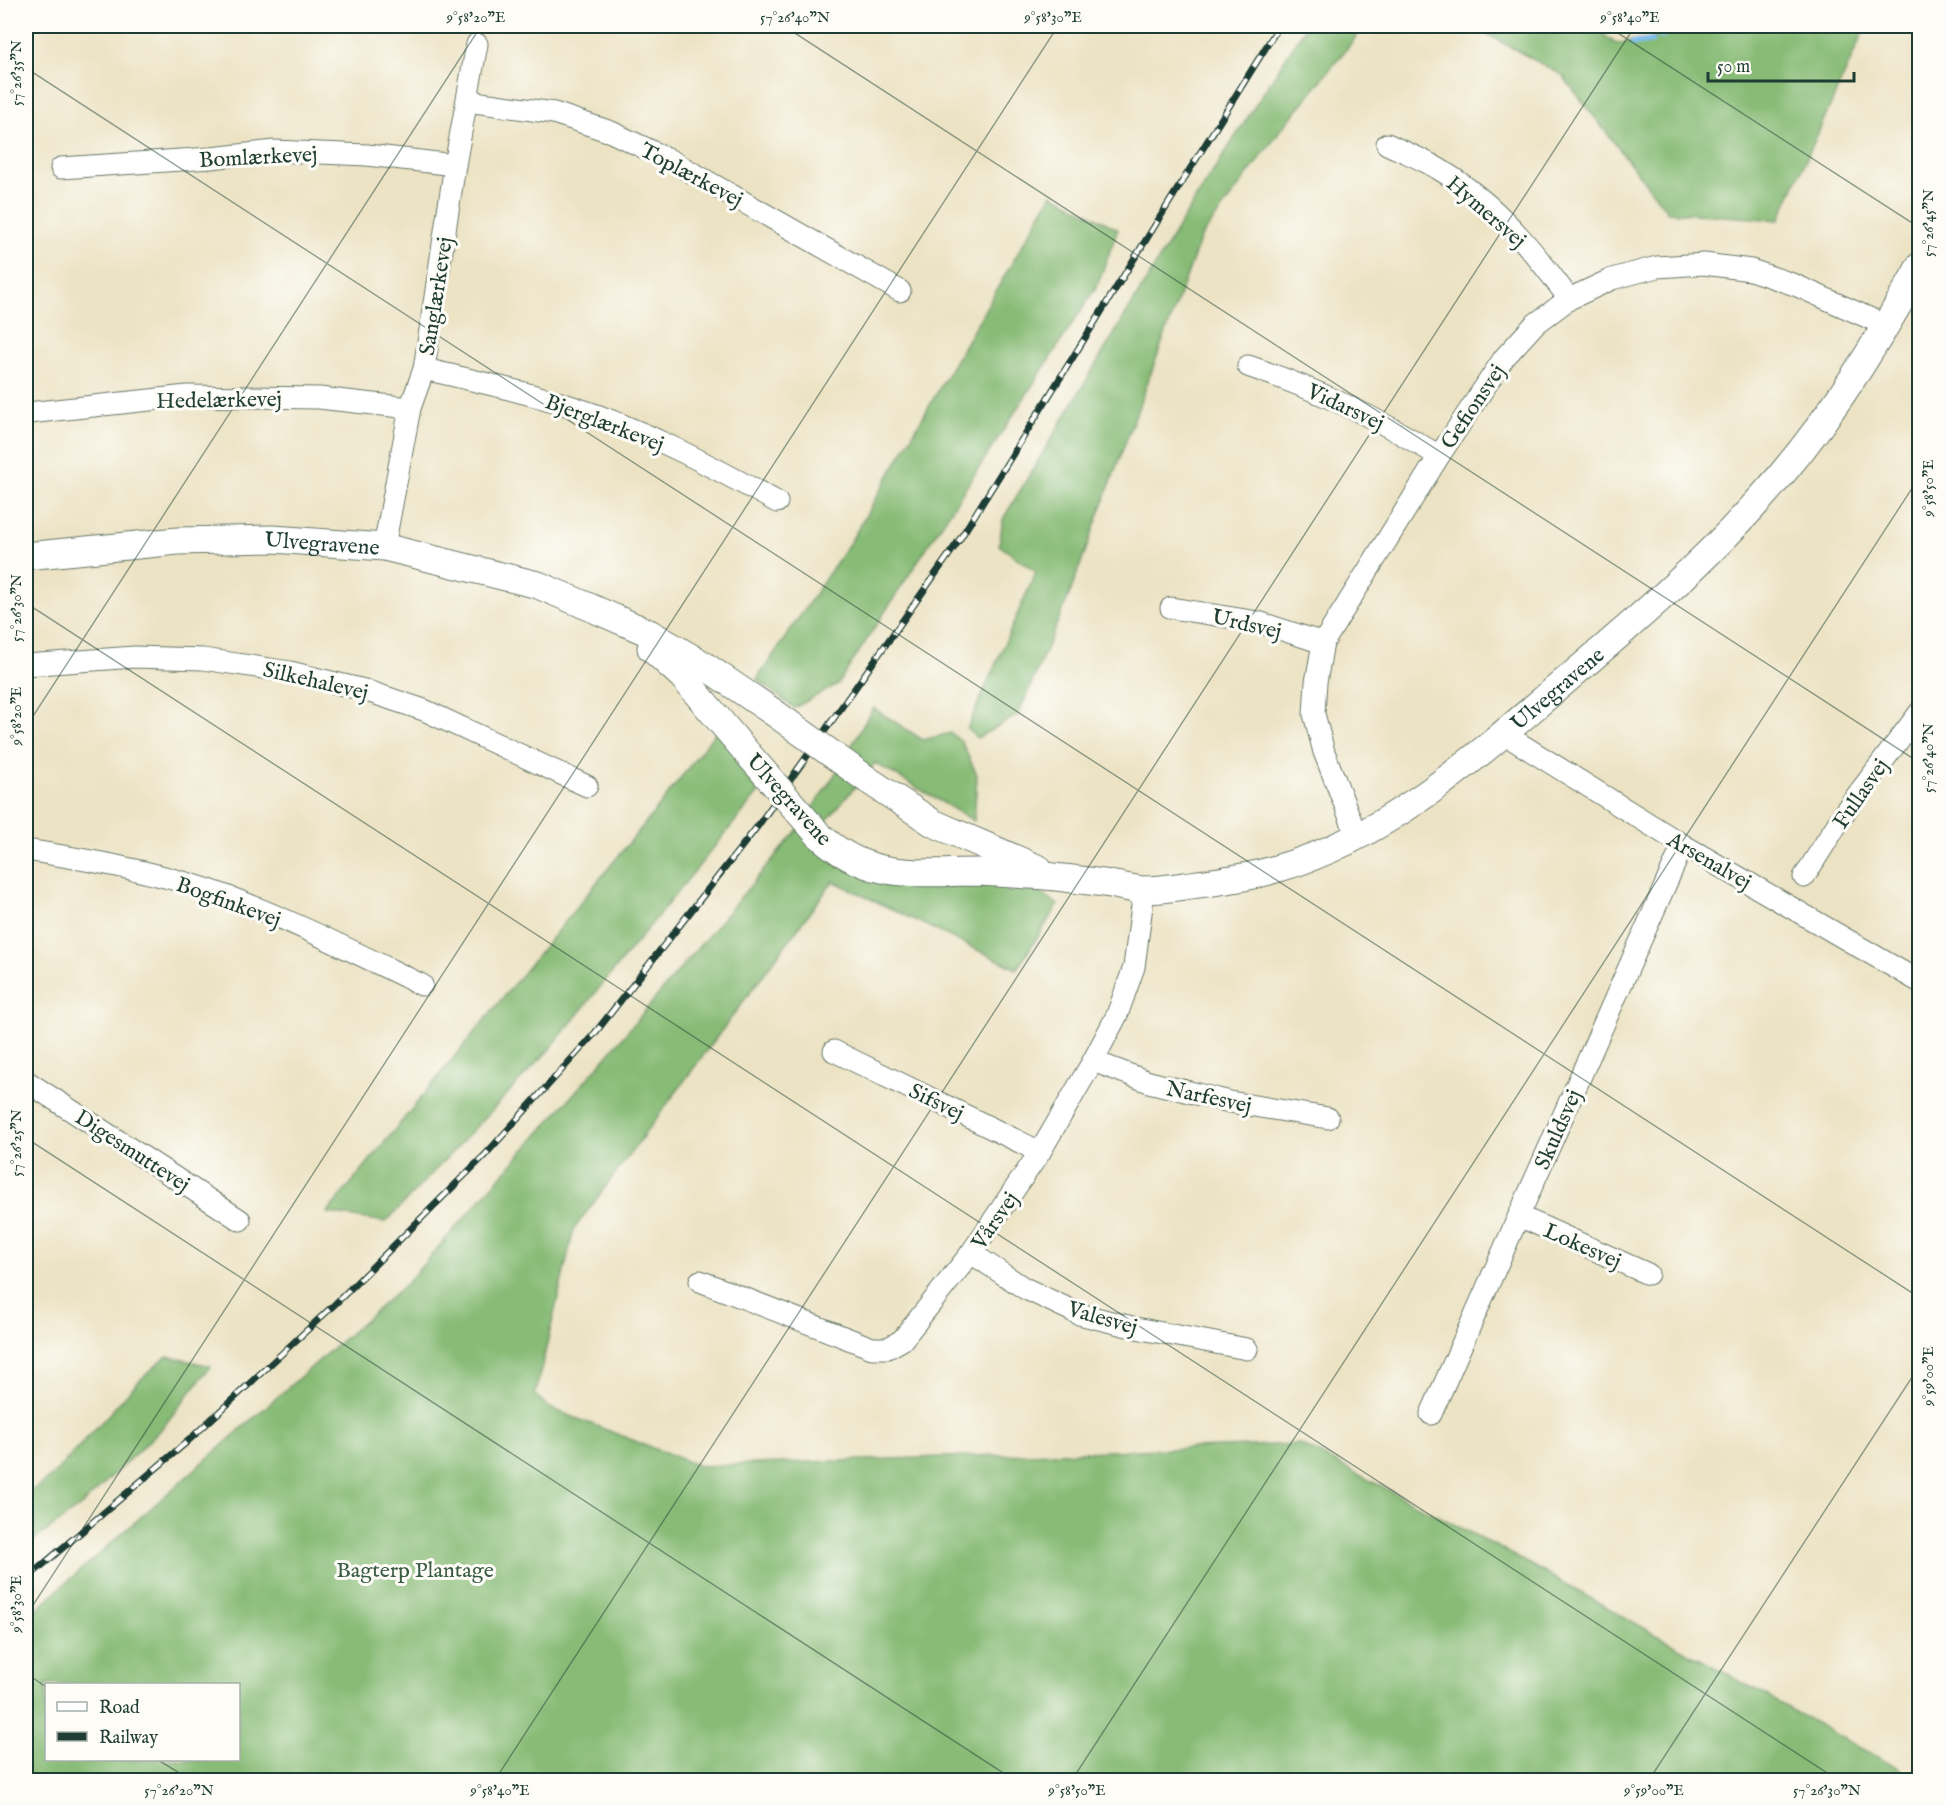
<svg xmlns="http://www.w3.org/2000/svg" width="1945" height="1806" font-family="'IM FELL English',serif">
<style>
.forest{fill:#87bb76;stroke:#537c55;stroke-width:1.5;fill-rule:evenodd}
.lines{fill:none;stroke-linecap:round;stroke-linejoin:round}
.stream{stroke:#7ebef3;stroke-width:6}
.minor-casing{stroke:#677766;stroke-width:23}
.tertiary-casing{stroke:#677766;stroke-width:29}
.minor{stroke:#fff;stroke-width:21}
.tertiary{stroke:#fff;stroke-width:27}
.rail-casing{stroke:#1f3d34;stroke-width:7}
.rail{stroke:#fdfcf7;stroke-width:4.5;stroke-dasharray:14;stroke-linecap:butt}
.tertiary-bridge-casing{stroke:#677766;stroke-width:29;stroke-linecap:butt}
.tertiary-bridge{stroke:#fff;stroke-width:27}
.ticks{fill:none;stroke:#1f3d34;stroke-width:1.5;stroke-opacity:0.45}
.labels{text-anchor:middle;stroke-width:6;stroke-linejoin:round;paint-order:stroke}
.street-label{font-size:22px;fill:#1f3d34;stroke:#fdfcf7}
.park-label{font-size:22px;fill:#3b5d45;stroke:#fdfcf7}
.neatline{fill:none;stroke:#1f3d34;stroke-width:2}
.ticks-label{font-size:15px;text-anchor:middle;fill:#1f3d34}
</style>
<rect width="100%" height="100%" fill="#fdfcf7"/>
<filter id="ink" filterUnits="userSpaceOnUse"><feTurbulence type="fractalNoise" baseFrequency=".0167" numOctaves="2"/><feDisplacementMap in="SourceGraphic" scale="12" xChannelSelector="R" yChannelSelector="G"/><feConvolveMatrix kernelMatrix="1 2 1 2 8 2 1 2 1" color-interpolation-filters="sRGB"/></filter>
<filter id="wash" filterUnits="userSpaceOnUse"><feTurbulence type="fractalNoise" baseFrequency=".008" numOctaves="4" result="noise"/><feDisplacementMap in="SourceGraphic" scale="24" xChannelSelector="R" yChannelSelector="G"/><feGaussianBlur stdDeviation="1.35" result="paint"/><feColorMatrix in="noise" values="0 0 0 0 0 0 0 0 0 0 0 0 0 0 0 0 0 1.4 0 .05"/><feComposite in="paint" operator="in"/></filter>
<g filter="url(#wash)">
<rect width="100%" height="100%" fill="#ece3c4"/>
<g class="forest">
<polygon points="1306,26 1365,26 1281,130 1201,237 1070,593 1018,715 977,738 967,729 1036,572 999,545 1003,519 1188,211"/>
<polygon points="1472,26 1593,26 1616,44 1721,26 1866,26 1779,220 1668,212 1562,75"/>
<polygon points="1052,194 1118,229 1097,286 838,684 794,708 757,679 851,541"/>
<path d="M873,708L923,740L950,733L961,741L977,775L974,821L875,763L812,838L838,861L1026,882L1058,905L1017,969L833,881L574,1229L535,1395L550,1408L699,1466L1300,1444L1509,1553L1918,1780H26V1618L407,1283L600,1064L799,828L836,773ZM46,1684H238V1760H46Z"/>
<polygon points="718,729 764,786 548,1051 386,1222 327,1213 656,810"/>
<polygon points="167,1356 211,1366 163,1427 82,1505 26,1546 26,1495 53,1475 140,1380"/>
</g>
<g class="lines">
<g class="stream">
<polyline points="1660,36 1676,26"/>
<polyline points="1633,43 1651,41"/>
</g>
</g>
</g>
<g filter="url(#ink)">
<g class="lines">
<defs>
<g id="minor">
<polyline points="467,101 554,113 611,132 668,159 900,291"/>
<path d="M1387,144C1400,150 1415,156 1428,163C1488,195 1531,246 1569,299"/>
<polyline points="61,168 211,158 274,151 367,155 455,165"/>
<path d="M1248,366C1318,390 1376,417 1439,456"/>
<path d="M424,369C473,380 522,391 570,406C643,429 710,465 777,502"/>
<polyline points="28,413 187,396 319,398 410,408"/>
<polyline points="384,547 410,408 424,369 455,165 477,44"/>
<polyline points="1171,608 1258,622 1323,643"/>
<polyline points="26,665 134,657 203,659 290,672 364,690 424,710 587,786"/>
<polyline points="1504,734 1683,845 1920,982"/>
<polyline points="1357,836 1324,752 1314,714 1316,682 1323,643 1439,456 1504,358 1534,325 1569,299 1612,279 1657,267 1704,264 1751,270 1795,285 1887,326"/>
<path d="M26,850C87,860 149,870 209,890C282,915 352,951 422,985"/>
<polyline points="1804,877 1846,810 1920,712"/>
<polyline points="834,1051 1040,1152"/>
<polyline points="1093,1061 1149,1082 1230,1102 1328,1118"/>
<polyline points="26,1081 240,1220"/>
<polyline points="1519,1216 1648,1274"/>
<polyline points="971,1253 1024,1288 1079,1314 1136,1328 1247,1349"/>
<polyline points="700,1281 872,1348 888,1348 902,1340 971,1253 1040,1152 1093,1061 1117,1015 1134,967 1144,890"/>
<polyline points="1431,1414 1683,845"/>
</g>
<g id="tertiary">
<path id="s1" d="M26,556L178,541L273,539L384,547L538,585L578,602L649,633L702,664L773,712"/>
<polyline points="651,648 682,676 748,754"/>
<polyline points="868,780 933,823 1039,869"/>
<path id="s2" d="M818,834C868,882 917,872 979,872C996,873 1012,874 1028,875C1055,876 1082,880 1110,884C1121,886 1132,889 1143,890C1159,890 1176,887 1191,885C1221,881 1251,877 1279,868C1381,839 1465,767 1544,699C1619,635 1695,572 1761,498C1824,429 1875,348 1920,266"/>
</g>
</defs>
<use href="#minor" class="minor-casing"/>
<use href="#tertiary" class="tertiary-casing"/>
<use href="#minor" class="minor"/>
<use href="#tertiary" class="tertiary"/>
<defs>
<polyline id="rail" points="26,1579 188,1441 335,1304 485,1155 595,1033 757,827 958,542 1279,26"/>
</defs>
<use href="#rail" class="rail-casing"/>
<use href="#rail" class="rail"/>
<defs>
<g id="tertiary-bridge">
<polyline points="773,712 868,780"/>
<polyline points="748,754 818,834"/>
</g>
</defs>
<use href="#tertiary-bridge" class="tertiary-bridge-casing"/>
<use href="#tertiary-bridge" class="tertiary-bridge"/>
</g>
</g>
<path class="ticks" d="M784,26L1920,763M1607,26L1920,228M26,68L1920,1298M26,603L1838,1780M26,727L481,26M26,1138L1014,1780M26,1616L1058,26M26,1673L46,1687M158,1760L191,1780M495,1780L1635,26M1072,1780L1920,476M1649,1780L1920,1365"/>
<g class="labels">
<g class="street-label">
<text transform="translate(258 156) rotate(-3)" y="8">Bomlærkevej</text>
<text transform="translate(692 174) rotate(28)" y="8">Toplærkevej</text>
<text transform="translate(1487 211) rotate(41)" y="8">Hymersvej</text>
<text transform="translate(435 296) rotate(-81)" y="8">Sanglærkevej</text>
<text transform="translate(219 399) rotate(-1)" y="8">Hedelærkevej</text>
<text transform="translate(1346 406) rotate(25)" y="8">Vidarsvej</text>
<text transform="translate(1472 406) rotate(-56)" y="8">Gefionsvej</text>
<text transform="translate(605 422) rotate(21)" y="8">Bjerglærkevej</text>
<text dy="8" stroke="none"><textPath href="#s1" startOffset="297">Ulvegravene</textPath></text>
<text transform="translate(1247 623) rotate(13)" y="8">Urdsvej</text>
<text transform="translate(316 680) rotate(13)" y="8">Silkehalevej</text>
<text dy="8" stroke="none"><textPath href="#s2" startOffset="808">Ulvegravene</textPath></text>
<text transform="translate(1860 793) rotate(-55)" y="8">Fullasvej</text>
<text transform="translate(790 799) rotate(48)" y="8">Ulvegravene</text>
<text transform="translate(1710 860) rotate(30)" y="8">Arsenalvej</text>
<text transform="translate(229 901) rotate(20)" y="8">Bogfinkevej</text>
<text transform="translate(1209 1096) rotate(12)" y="8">Narfesvej</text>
<text transform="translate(937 1101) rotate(26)" y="8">Sifsvej</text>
<text transform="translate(1557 1129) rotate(-66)" y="8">Skuldsvej</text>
<text transform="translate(133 1150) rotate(33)" y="8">Digesmuttevej</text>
<text transform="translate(994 1220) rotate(-55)" y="8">Vårsvej</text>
<text transform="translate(1583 1245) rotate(24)" y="8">Lokesvej</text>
<text transform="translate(1103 1317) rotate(16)" y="8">Valesvej</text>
</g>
<g class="park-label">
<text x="415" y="1577">Bagterp Plantage</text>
</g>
</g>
<rect width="1945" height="1806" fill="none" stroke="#fdfcf7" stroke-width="66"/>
<rect x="45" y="1683" width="195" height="78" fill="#fdfcf7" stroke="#a4b0a9" stroke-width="1.5"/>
<rect x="57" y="1702" width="30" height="9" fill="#ffffff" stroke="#a4b0a9" stroke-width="1.5"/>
<text x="99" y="1713" font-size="18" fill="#1f3d34">Road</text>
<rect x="57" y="1732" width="30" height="9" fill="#1f3d34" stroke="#a4b0a9" stroke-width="1.5"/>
<text x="99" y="1743" font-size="18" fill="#1f3d34">Railway</text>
<path d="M1708 72v9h146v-9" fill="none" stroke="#1f3d34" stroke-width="3"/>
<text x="1717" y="72" font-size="18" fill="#1f3d34" stroke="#fdfcf7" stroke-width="4.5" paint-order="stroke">50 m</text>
<rect x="33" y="33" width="1879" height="1740" class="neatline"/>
<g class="ticks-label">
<text x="476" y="22">9°58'20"E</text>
<text x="795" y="22">57°26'40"N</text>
<text x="1053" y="22">9°58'30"E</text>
<text x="1630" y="22">9°58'40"E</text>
<text transform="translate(16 73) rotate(-90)" y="5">57°26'35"N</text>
<text transform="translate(1928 223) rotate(-90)" y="5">57°26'45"N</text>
<text transform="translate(1928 488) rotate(-90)" y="5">9°58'50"E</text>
<text transform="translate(16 608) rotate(-90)" y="5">57°26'30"N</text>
<text transform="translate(16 716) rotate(-90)" y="5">9°58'20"E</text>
<text transform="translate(1928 758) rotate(-90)" y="5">57°26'40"N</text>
<text transform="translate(16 1143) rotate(-90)" y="5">57°26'25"N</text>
<text transform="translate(1928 1376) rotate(-90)" y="5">9°59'00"E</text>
<text transform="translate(16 1604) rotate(-90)" y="5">9°58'30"E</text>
<text x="179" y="1795">57°26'20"N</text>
<text x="500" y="1795">9°58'40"E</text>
<text x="1077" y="1795">9°58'50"E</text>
<text x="1654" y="1795">9°59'00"E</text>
<text x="1827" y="1795">57°26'30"N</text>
</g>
</svg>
